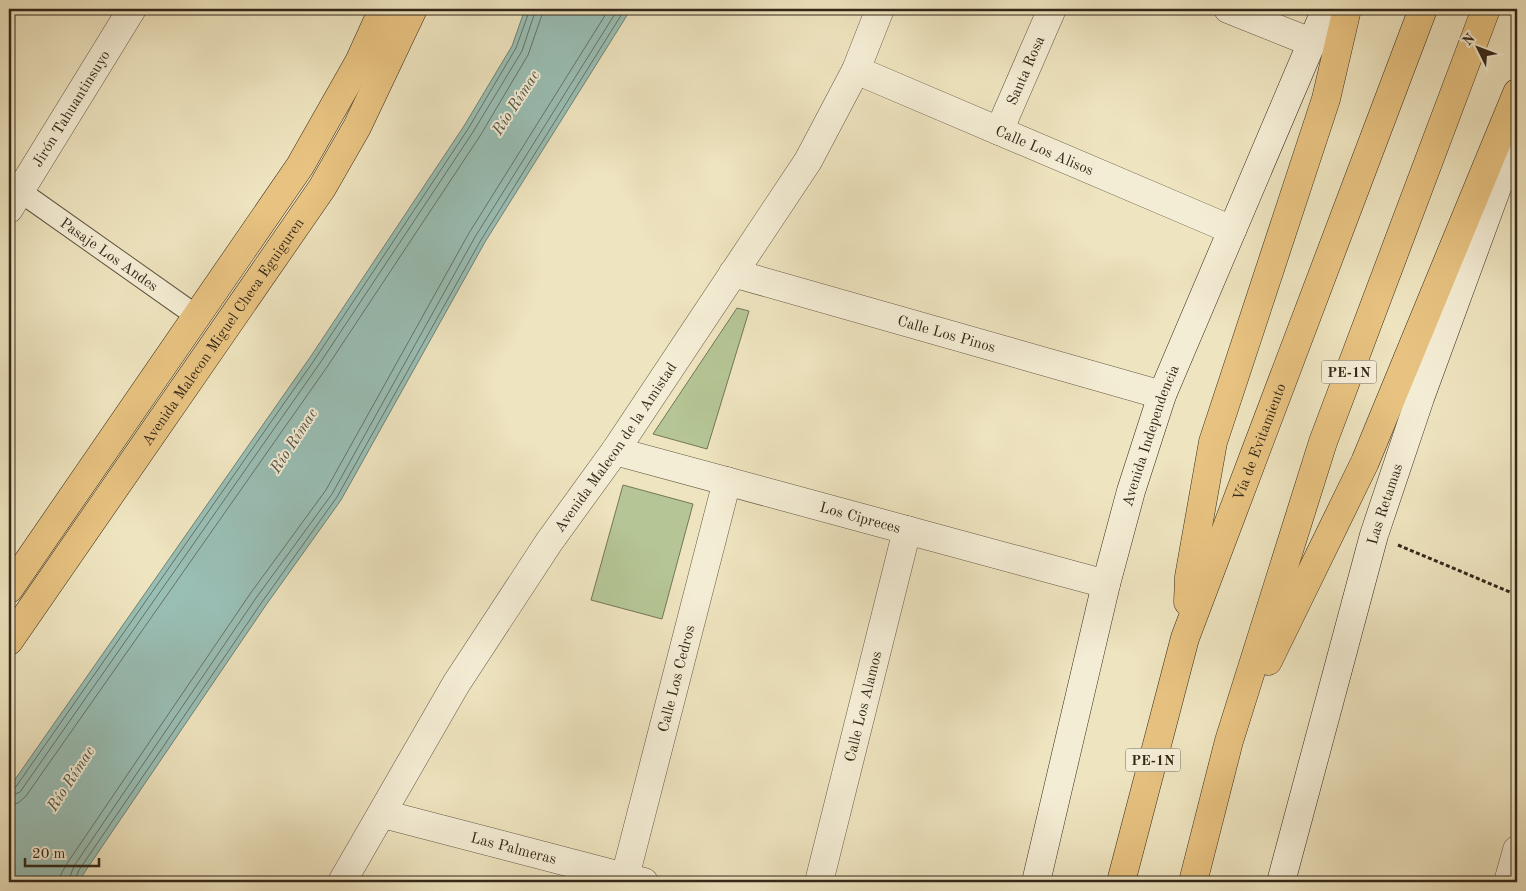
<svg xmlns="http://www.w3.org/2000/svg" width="1526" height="891" font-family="'Old Standard TT',serif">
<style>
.green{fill:#b5c595;stroke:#747656}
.water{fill:#99beb4;stroke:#708276}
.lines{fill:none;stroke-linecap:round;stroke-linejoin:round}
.shore{stroke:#667266;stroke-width:1}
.pedestrian-casing{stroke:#625642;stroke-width:23}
.minor-casing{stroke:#625642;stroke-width:29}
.secondary-casing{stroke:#332718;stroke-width:29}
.primary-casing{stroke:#332718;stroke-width:29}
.motorway-casing{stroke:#332718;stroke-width:29}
.path{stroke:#332718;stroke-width:3;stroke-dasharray:4 2.5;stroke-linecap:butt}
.pedestrian{stroke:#f4edd5;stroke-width:21}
.minor{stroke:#f4edd5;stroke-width:28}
.secondary{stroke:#f4edd5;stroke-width:28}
.primary{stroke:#e7c280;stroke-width:28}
.motorway{stroke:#e7c280;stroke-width:28}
.labels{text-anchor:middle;stroke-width:4;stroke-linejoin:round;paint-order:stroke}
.shield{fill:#f4edd5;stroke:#6d6251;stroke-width:1}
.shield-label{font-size:14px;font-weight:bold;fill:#332718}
.street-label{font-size:15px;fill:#332718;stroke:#f4edd5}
.water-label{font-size:16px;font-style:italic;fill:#525447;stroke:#f4edd5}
</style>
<rect width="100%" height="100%" fill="#eee4bf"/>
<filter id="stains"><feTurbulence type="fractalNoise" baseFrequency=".004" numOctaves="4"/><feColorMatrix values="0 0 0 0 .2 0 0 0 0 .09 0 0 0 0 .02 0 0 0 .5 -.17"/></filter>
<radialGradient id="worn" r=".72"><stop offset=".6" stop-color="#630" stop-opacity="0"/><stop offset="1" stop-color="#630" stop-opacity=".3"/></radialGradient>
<g class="green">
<polygon points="737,308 749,311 707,449 653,434"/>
<polygon points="623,485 693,504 662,619 591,600"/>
</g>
<polygon class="water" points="525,9 631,9 485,242 341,500 266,605 78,882 9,882 9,788 311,356 464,126 512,46"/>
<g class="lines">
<g class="shore">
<polyline points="9,791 15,788 315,359 468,129 516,48 530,9"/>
<polyline points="9,797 20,792 320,363 473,132 522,51 536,9"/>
<polyline points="9,804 18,803 26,796 327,367 480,136 528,55 544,9"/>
<polyline points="60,882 61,874 68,862 250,594 326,490 469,233 609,9"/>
<polyline points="68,882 74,866 256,598 332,494 475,237 618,9"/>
<polyline points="74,882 79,870 262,602 337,497 481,240 625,9"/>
</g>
<defs>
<g id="pedestrian">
<path id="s1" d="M21,192L198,317"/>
</g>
<g id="minor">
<polyline points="1228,9 1313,43"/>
<path id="s2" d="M856,70L1232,230"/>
<path id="s3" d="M999,131L1052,9"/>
<path id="s4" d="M9,209L132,9"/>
<path id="s5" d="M733,273L1162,395"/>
<path id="s6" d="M615,451L1106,584"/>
<path id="s7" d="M383,814L644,882"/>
<path id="s8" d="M625,877L727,481"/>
<path id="s9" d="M342,882L456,684L549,542L615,451L808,161L856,70L880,9"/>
<path id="s10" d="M819,882L907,530"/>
<polyline points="1508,882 1517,850"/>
</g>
<g id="secondary">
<path id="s11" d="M1036,882L1106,584L1131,491L1162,395L1326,9"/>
<path id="s12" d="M1281,882L1374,535L1420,398L1517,133"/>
</g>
<g id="primary">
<polyline points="9,589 300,166 359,62 383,9"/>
<path id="s13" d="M9,641L322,188L357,127L413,9"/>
</g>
<g id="motorway">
<polyline points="1188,602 1189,577 1213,442 1326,99 1347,9"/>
<polyline points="1268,661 1365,462 1517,93"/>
<path id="s14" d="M1121,882L1185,638L1423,9"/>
<polyline points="1193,882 1229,741 1323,442 1486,9"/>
</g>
</defs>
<use href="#pedestrian" class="pedestrian-casing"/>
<use href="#minor" class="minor-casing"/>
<use href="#secondary" class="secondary-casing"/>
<use href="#primary" class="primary-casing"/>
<use href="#motorway" class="motorway-casing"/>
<polyline class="path" points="1398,545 1517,595"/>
<use href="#pedestrian" class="pedestrian"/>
<use href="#minor" class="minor"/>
<use href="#secondary" class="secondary"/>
<use href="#primary" class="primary"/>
<use href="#motorway" class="motorway"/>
</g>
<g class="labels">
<g class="shield">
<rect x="1321.5" y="360.5" width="55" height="23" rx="4"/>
<rect x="1125.5" y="748.5" width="55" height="23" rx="4"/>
</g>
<g class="shield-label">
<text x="1349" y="377">PE-1N</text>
<text x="1153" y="765">PE-1N</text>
</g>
<g class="street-label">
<text dy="5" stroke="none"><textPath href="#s3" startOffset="66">Santa Rosa</textPath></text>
<text dy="5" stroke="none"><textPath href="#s4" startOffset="118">Jirón Tahuantinsuyo</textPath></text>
<text dy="5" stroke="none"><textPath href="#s2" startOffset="205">Calle Los Alisos</textPath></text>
<text dy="5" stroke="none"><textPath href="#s1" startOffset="108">Pasaje Los Andes</textPath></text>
<text dy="5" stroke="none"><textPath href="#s13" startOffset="376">Avenida Malecon Miguel Checa Eguiguren</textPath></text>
<text dy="5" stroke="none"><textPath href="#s5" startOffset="222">Calle Los Pinos</textPath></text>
<text dy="5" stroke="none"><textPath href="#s11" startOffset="461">Avenida Independencia</textPath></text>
<text dy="5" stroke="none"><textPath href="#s14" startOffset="462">Vía de Evitamiento</textPath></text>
<text dy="5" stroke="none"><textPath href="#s9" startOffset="514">Avenida Malecon de la Amistad</textPath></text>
<text dy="5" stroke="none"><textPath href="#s12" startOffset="392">Las Retamas</textPath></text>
<text dy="5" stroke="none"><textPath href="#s6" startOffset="254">Los Cipreces</textPath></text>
<text dy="5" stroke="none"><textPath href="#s8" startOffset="205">Calle Los Cedros</textPath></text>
<text dy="5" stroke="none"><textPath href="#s10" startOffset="181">Calle Los Alamos</textPath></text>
<text dy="5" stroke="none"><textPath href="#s7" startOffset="135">Las Palmeras</textPath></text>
</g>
<g class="water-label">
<text transform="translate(515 102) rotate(-57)" y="6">Río Rímac</text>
<text transform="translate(293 440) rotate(-57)" y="6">Río Rímac</text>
<text transform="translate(70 778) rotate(-57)" y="6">Río Rímac</text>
</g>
</g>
<rect width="1526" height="891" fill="none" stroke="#eee4bf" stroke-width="30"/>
<rect x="10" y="10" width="1506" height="871" fill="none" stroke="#332718" stroke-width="2.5"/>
<rect x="15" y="15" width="1496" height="861" fill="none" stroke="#332718"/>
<g transform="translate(1478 48) rotate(312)" stroke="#f4edd5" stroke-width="4" paint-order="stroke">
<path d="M0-4L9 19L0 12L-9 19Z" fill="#332718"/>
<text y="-8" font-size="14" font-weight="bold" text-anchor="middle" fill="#332718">N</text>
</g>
<path d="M25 858v8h74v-8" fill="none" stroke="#332718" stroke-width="2.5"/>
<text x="32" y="858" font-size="15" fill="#332718" stroke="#f4edd5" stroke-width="4" paint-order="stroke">20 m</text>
<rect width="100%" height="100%" filter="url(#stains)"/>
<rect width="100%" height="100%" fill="url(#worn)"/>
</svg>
